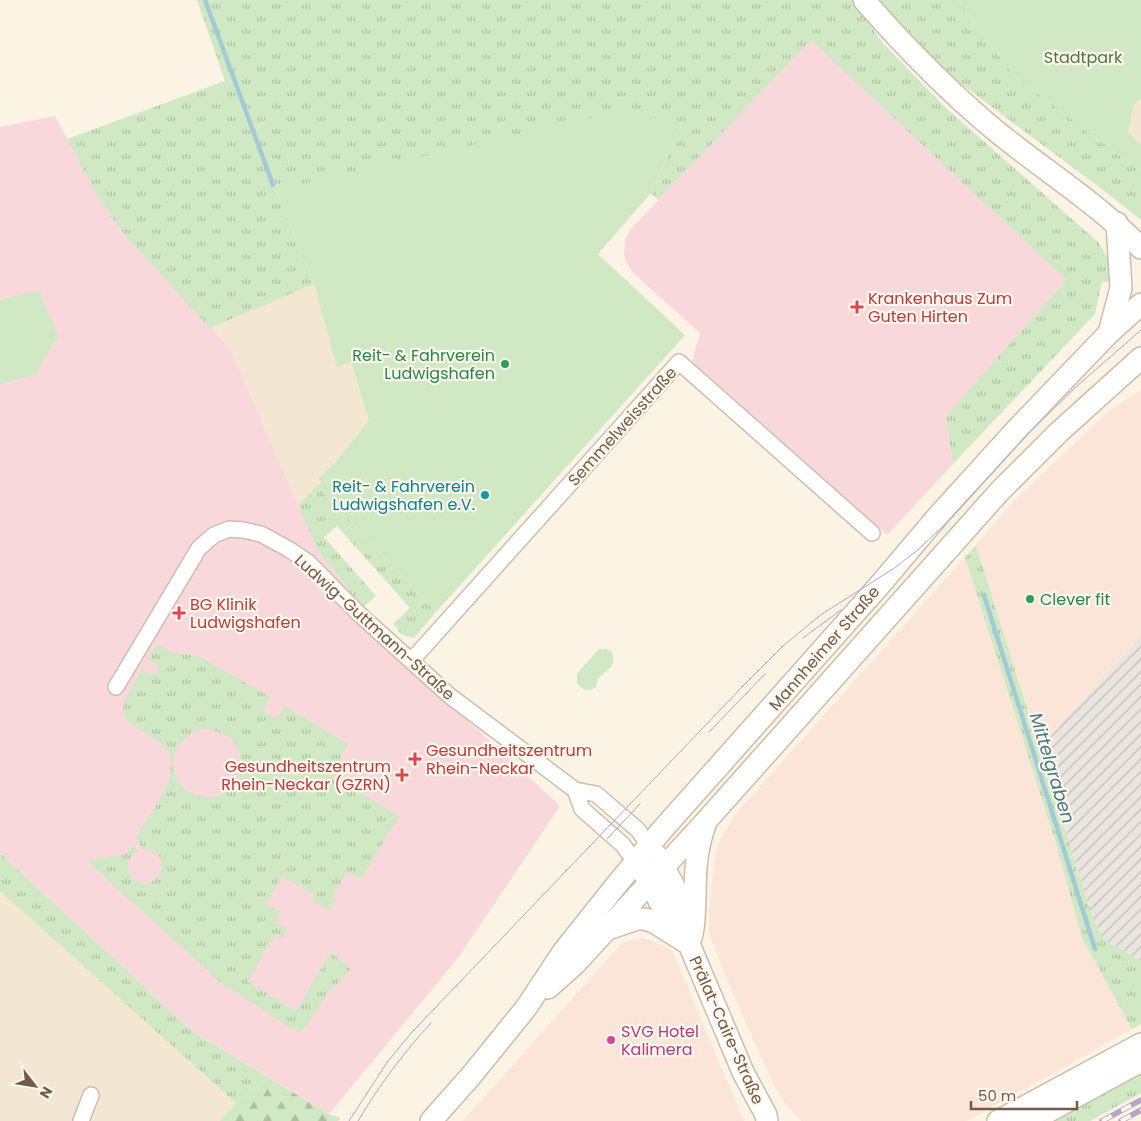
<svg xmlns="http://www.w3.org/2000/svg" width="1141" height="1121" font-family="Poppins,sans-serif">
<style>
.residential{fill:#f3e6d3}
.commercial{fill:#fbe5d9}
.industrial{fill:url(#industrial-furrows)}
.medical{fill:#f9d8db}
.grass{fill:url(#grass-tufts);fill-rule:evenodd}
.forest{fill:url(#forest-firs)}
.park{fill:#d1e8c4}
.lines{fill:none;stroke-linecap:round;stroke-linejoin:round}
.stream{stroke:#a1cbd5;stroke-width:4.5}
.street-casing{stroke:#cebeae;stroke-width:18}
.secondary-casing{stroke:#cfbca9;stroke-width:24}
.street{stroke:#fff;stroke-width:15}
.secondary{stroke:#fff;stroke-width:21}
.tram{stroke:#b7a4c4;stroke-width:1}
.rail-casing{stroke:#b7a4c4;stroke-width:5.5}
.rail{stroke:#fef7eb;stroke-width:4;stroke-dasharray:11;stroke-linecap:butt}
.health-dot{fill:#e0444e;stroke:#fef7eb;stroke-width:2}
.leisure-dot{fill:#2e9e5b;stroke:#fef7eb;stroke-width:2}
.culture-dot{fill:#0f9aa8;stroke:#fef7eb;stroke-width:2}
.hotel-dot{fill:#d1479c;stroke:#fef7eb;stroke-width:2}
.labels{text-anchor:middle;stroke-width:4.5;stroke-linejoin:round;paint-order:stroke}
.park-label{font-size:16px;fill:#517843;stroke:#fef7eb}
.health-label{font-size:16px;fill:#be3a42;stroke:#fef7eb;text-anchor:start}
.leisure-label{font-size:16px;fill:#27864d;stroke:#fef7eb;text-anchor:end}
.street-label{font-size:16px;fill:#735b4b;stroke:#fef7eb}
.culture-label{font-size:16px;fill:#0d838f;stroke:#fef7eb;text-anchor:end}
.hotel-label{font-size:16px;fill:#b23c85;stroke:#fef7eb;text-anchor:start}
.water-label{font-size:18px;font-style:italic;fill:#467885;stroke:#fef7eb}
</style>
<defs>
<pattern id="industrial-furrows" width="10" height="10" patternUnits="userSpaceOnUse" patternTransform="scale(1.25)"><rect width="10" height="10" fill="#ebe5df"/><path d="M-1 1l2-2M0 10L10 0M9 11l2-2" fill="none" stroke="#c3bdb7"/></pattern>
<pattern id="grass-tufts" width="24" height="20" patternUnits="userSpaceOnUse" patternTransform="scale(1.25)"><rect width="24" height="20" fill="#d1e8c4"/><path d="M3 7l-1-3M5 7V3M7 7l1-3M15 17l-1-3M17 17v-4M19 17l1-3" fill="none" stroke="#aebfa1"/></pattern>
<pattern id="forest-firs" width="22" height="20" patternUnits="userSpaceOnUse" patternTransform="scale(1.25)"><rect width="22" height="20" fill="#d1e8c4"/><path d="M5 1l3.5 6h-7zM16 11l3.5 6h-7z" fill="#aebfa1"/></pattern>
</defs>
<rect width="100%" height="100%" fill="#fbf4e5"/>
<g class="residential">
<polygon points="1141,98 1141,145 1127,132 1133,107"/>
<polygon points="314,284 337,366 351,362 369,422 333,465 319,478 322,482 298,506 230,349 210,328"/>
<polygon points="0,891 236,1103 220,1121 0,1121"/>
</g>
<g class="commercial">
<polygon points="1141,390 1141,636 1040,748 976,545 1014,501 1079,439 1110,410"/>
<polygon points="965,557 1056,844 1082,938 1132,1029 967,1121 801,1121 784,1102 773,1084 728,982 709,932 709,910 715,855 720,840 735,815"/>
<polygon points="642,938 650,940 672,950 744,1121 463,1121 622,943"/>
</g>
<polygon class="industrial" points="1141,636 1141,961 1106,941 1094,922 1040,748"/>
<g class="medical">
<polygon points="811,39 1066,280 946,416 953,464 887,535 692,361 700,333 633,273 626,262 624,255 625,240 630,230"/>
<polygon points="55,116 100,201 127,238 230,349 318,551 363,607 353,619 403,660 560,806 458,958 329,1114 191,1030 0,853 0,127"/>
</g>
<g class="grass">
<polygon points="197,0 852,0 882,42 945,107 1098,242 1108,258 1115,281 1102,282 1095,314 953,464 946,416 1066,280 811,40 658,200 651,193 682,124 276,190 314,284 210,328 127,238 100,201 67,139 225,81"/>
<polygon points="876,0 958,0 1013,75 1141,172 1141,220 1103,190 952,77 909,38"/>
<polygon points="317,486 436,612 414,638 402,635 393,624 410,608 337,526 324,537 376,596 363,607 318,551 298,506"/>
<polygon points="976,545 1094,922 1106,941 1141,961 1141,1024 1132,1029 1082,938 1056,844 965,557"/>
<path d="M157,644L172,653L199,656L270,697L263,711L277,719L285,706L348,744L330,775L399,816L361,880L347,872L332,897L336,899L329,910L312,900L314,895L282,876L266,904L281,913L275,922L287,929L282,938L275,934L248,982L296,1011L331,952L351,969L328,993L308,1024L299,1033L222,984L87,861L126,854L133,843L137,851C128,858 124,869 133,878C155,901 180,849 142,849L136,837C147,819 169,790 171,770C176,735 123,732 123,711C123,697 135,682 142,670L150,675L155,674L158,669L156,664L148,659ZM203,729C257,732 250,796 208,797C198,797 188,793 181,785C163,763 179,735 203,729Z"/>
<polygon points="0,853 191,1030 269,1078 236,1103 0,891"/>
<polygon points="1141,1074 1141,1093 1090,1121 1056,1121"/>
</g>
<polygon class="forest" points="269,1078 329,1114 340,1118 338,1121 220,1121 236,1103"/>
<g class="park">
<polygon points="958,0 1141,0 1141,98 1133,107 1128,132 1141,145 1141,172 1013,75"/>
<polygon points="621,111 682,124 651,193 598,254 685,335 436,612 317,486 322,482 318,478 333,465 369,421 351,362 337,367 314,284 276,190"/>
<polygon points="39,290 58,337 35,375 0,384 0,300"/>
<path d="M599,649H606L612,652C617,669 606,669 598,679C597,681 597,684 596,687L591,690H585L577,684V674Z"/>
</g>
<g class="lines">
<g class="stream">
<polyline points="205,0 273,185"/>
<polyline points="984,595 1095,949"/>
</g>
<defs>
<g id="street">
<polyline points="412,660 679,362 872,533"/>
<polyline points="116,687 199,548 214,535 229,529 243,530 261,534 290,550 309,563 357,612 450,696 575,790 596,794 638,830 649,846"/>
<polyline points="575,790 582,809 623,845 635,862"/>
<polyline points="81,1121 91,1095"/>
</g>
<g id="secondary">
<path d="M864,0C905,47 948,91 996,131C1045,171 1096,202 1141,248"/>
<polyline points="1109,333 1121,288 1117,223"/>
<polyline points="657,856 673,884 691,925"/>
<polyline points="643,872 650,881 675,935"/>
<polyline points="608,929 637,919 645,919 654,922 689,944 743,1072 766,1115 767,1121"/>
<path d="M689,944C695,929 694,914 695,898C695,873 696,849 705,825"/>
<polyline points="548,988 576,963 707,820 999,492 1059,432 1141,358"/>
<polyline points="431,1121 470,1077 526,1008 563,952 618,883 662,830 878,587 938,516 1016,430 1109,333 1141,304"/>
<polyline points="998,1121 1141,1044"/>
<polyline points="1031,1121 1141,1061"/>
</g>
</defs>
<use href="#street" class="street-casing"/>
<use href="#secondary" class="secondary-casing"/>
<use href="#street" class="street"/>
<use href="#secondary" class="secondary"/>
<g class="tram">
<polyline points="803,638 841,610"/>
<polyline points="709,732 765,674"/>
<polyline points="607,839 640,804"/>
<polyline points="349,1121 388,1061 413,1031 744,685 784,645 822,614 893,569 919,549 944,525 1028,434 1077,386 1141,330"/>
<path d="M358,1121C379,1086 403,1053 431,1023"/>
</g>
<defs>
<g id="rail">
<polyline points="1102,1121 1141,1100"/>
<polyline points="1121,1121 1141,1110"/>
</g>
</defs>
<use href="#rail" class="rail-casing"/>
<use href="#rail" class="rail"/>
</g>
<g class="health-dot">
<path d="M854.5 299.5h5v5h5v5h-5v5h-5v-5h-5v-5h5z"/>
<path d="M176.5 605.5h5v5h5v5h-5v5h-5v-5h-5v-5h5z"/>
<path d="M412.5 751.5h5v5h5v5h-5v5h-5v-5h-5v-5h5z"/>
<path d="M399.5 767.5h5v5h5v5h-5v5h-5v-5h-5v-5h5z"/>
</g>
<g class="leisure-dot">
<circle cx="505" cy="364" r="5"/>
<circle cx="1030" cy="599" r="5"/>
</g>
<circle class="culture-dot" cx="485" cy="495" r="5"/>
<circle class="hotel-dot" cx="611" cy="1040" r="5"/>
<g class="labels">
<g class="park-label">
<text x="1083" y="63">Stadtpark</text>
</g>
<g class="health-label">
<text x="868" y="304">Krankenhaus Zum<tspan x="868" dy="18">Guten Hirten</tspan></text>
<text x="190" y="610">BG Klinik<tspan x="190" dy="18">Ludwigshafen</tspan></text>
<text x="426" y="756">Gesundheitszentrum<tspan x="426" dy="18">Rhein-Neckar</tspan></text>
<text x="391" y="772" text-anchor="end">Gesundheitszentrum<tspan x="391" dy="18">Rhein-Neckar (GZRN)</tspan></text>
</g>
<g class="leisure-label">
<text x="495" y="361">Reit- &amp; Fahrverein<tspan x="495" dy="18">Ludwigshafen</tspan></text>
<text x="1040" y="605" text-anchor="start">Clever fit</text>
</g>
<g class="street-label">
<text transform="translate(622 426) rotate(-48)" y="6">Semmelweisstraße</text>
<text transform="translate(375 627) rotate(42)" y="6">Ludwig-Guttmann-Straße</text>
<text transform="translate(824 648) rotate(-49)" y="6">Mannheimer Straße</text>
<text transform="translate(727 1030) rotate(66)" y="6">Prälat-Caire-Straße</text>
</g>
<g class="culture-label">
<text x="475" y="492">Reit- &amp; Fahrverein<tspan x="475" dy="18">Ludwigshafen e.V.</tspan></text>
</g>
<g class="hotel-label">
<text x="621" y="1037">SVG Hotel<tspan x="621" dy="18">Kalimera</tspan></text>
</g>
<g class="water-label">
<text transform="translate(1052 768) rotate(73)" y="6">Mittelgraben</text>
</g>
</g>
<g transform="translate(35 1086) rotate(121)" stroke="#fef7eb" stroke-width="4" paint-order="stroke">
<path d="M0-4L9 19L0 12L-9 19Z" fill="#735b4b"/>
<text y="-8" font-size="14" font-weight="bold" text-anchor="middle" fill="#735b4b">N</text>
</g>
<path d="M971 1101v8h106v-8" fill="none" stroke="#735b4b" stroke-width="2.5"/>
<text x="978" y="1101" font-size="15" fill="#735b4b" stroke="#fef7eb" stroke-width="4" paint-order="stroke">50 m</text>
</svg>
